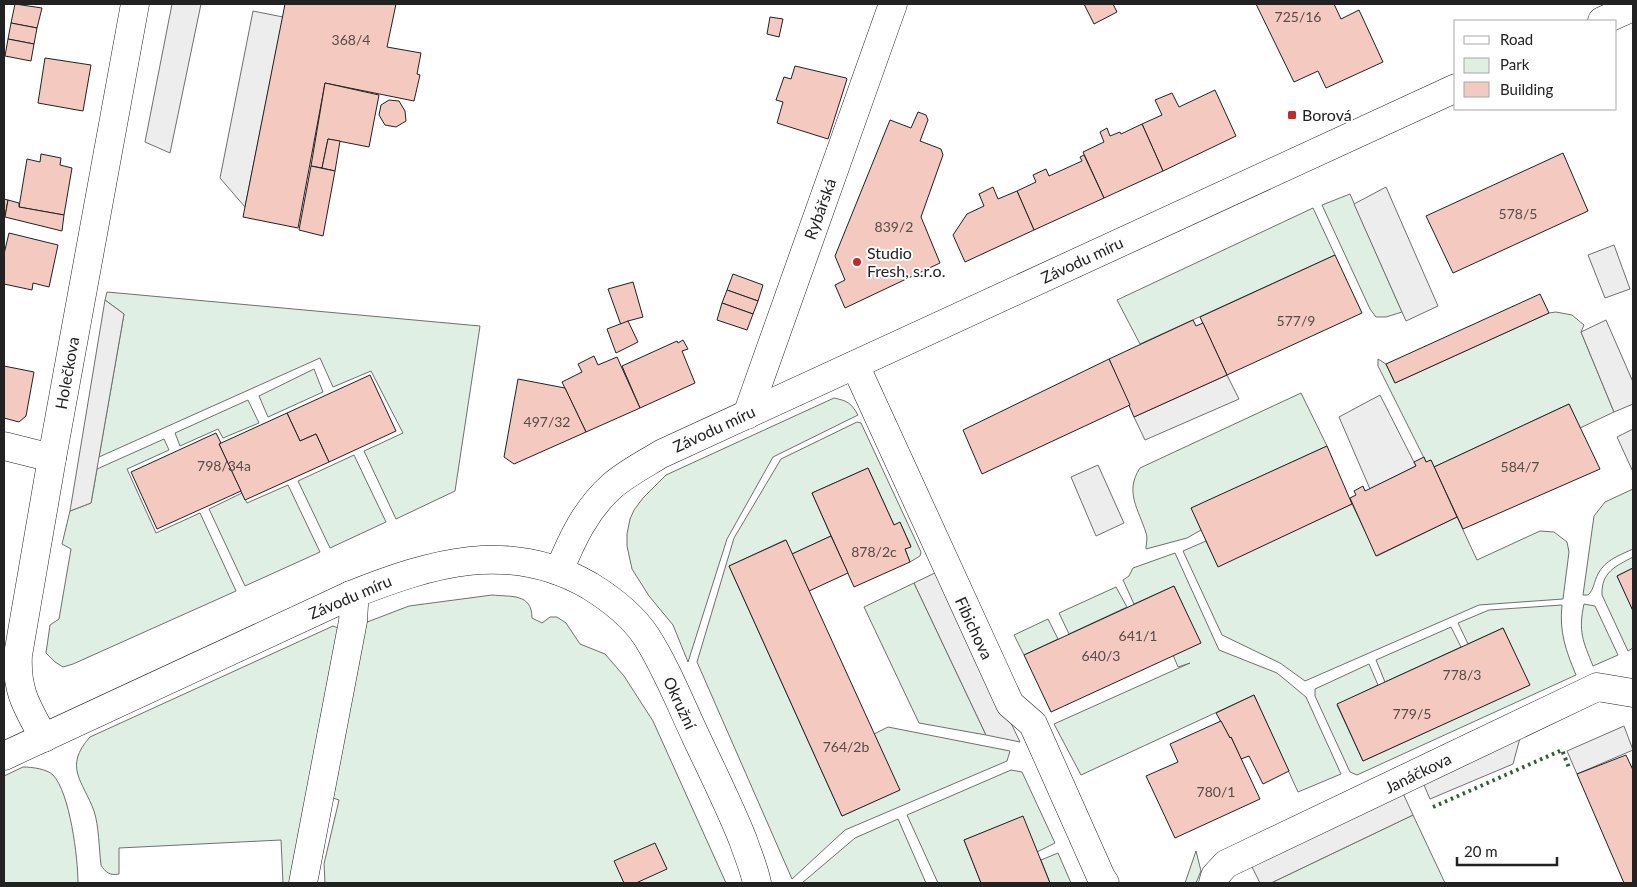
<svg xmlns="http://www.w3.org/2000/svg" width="1637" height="887" font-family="Lato,sans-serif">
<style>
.green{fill:#e0efe3;stroke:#6f6f6f}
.parking{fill:#ededed;stroke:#6f6f6f}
.building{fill:#f3c9c0;stroke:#222}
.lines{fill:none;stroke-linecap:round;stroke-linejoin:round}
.minor-casing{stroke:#222;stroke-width:29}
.major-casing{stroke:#222;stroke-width:29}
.minor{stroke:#fff;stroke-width:28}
.major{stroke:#fff;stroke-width:28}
.hedge{stroke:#2f5e38;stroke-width:4;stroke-dasharray:2.5 4;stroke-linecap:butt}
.poi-dot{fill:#c62828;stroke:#fff;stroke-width:2}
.labels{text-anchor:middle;stroke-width:4;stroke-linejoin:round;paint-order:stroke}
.number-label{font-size:14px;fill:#564c4a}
.poi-label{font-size:16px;fill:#222;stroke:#fff;text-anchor:start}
.street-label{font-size:16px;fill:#222;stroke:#fff}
</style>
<rect width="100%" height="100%" fill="#fff"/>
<g class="green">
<polygon points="1350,194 1402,312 1386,317 1376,317 1370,309 1322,205"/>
<polygon points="1313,208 1335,255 1140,344 1117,300"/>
<polygon points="107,292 480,326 455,491 396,519 364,451 403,433 371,371 333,387 320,358 99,457 124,314 105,300"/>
<polygon points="1556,312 1572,315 1584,325 1581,332 1614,412 1580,428 1569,404 1434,467 1431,460 1426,462 1378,366 1378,359 1386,364 1395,383 1549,313"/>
<polygon points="314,369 323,392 268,417 259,396"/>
<path d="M1301,393L1327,446L1192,508L1201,530L1187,538L1146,549C1146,544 1148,538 1146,533C1139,510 1124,492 1140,468Z"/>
<path d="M834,398C848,401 851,403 858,415L773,457L727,539L688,662L673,625L649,596L632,569L627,546V534L630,519L634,510L643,498L666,475Z"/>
<polygon points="248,400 259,423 223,438 218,429 180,446 175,433"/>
<polygon points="857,422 861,423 921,552 920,556 910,562 905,549 911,546 900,523 894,525 868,468 812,493 831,536 792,554 785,540 729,566 842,816 899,790 874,734 888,727 1010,751 1007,761 845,830 792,879 697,662 734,538 781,459"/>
<polygon points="164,439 169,450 127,469 156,533 200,513 236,591 73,664 63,667 55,662 46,653 50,625 59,619 71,549 62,544 70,511 91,503 97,469"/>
<polygon points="354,455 386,522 330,548 298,481"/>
<polygon points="288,485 320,552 245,586 209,509 242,493 247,503"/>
<path d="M1633,489V549C1620,555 1605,560 1598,574C1594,581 1594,590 1588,595H1583L1594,516L1605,502Z"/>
<polygon points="1352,504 1377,556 1457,517 1477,560 1540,531 1554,532 1567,542 1569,552 1563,599 1479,605 1305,681 1280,663 1222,635 1183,551 1206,541 1218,566"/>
<polygon points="1175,553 1219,650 1277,673 1306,697 1341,774 1298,792 1254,695 1081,775 1054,724 1190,663 1178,667 1173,655 1200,643 1174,586 1134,604 1123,580 1129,576 1133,568"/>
<path d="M1633,557V568L1617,576L1633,610V648L1628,651L1602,595C1601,572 1616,566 1633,557Z"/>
<polygon points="914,583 986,735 919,723 864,607"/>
<polygon points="1116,587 1127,607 1069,634 1059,613"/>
<path d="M492,595C511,597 532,593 532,618L542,623L550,617H557L566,623L580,644L605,654L624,676L653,721L726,883H325L324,864L339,800L327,796L362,624L409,606Z"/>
<path d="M1584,604L1595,606L1618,655L1593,666C1583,641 1578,632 1584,604Z"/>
<path d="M1562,605C1559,632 1566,651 1576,675L1357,775L1350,772L1315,696V689L1369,664L1378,685L1337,705L1363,761L1529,685L1503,628L1468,644L1458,623L1489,610Z"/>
<polygon points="1048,619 1058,639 1024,655 1014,635"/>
<path d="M333,626L341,629L292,883H283L281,840L119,848V874C110,876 105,872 101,865C99,849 99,826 94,811C83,781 63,767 90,737Z"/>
<polygon points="1451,627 1461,647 1385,682 1376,660"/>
<path d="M23,767C32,767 47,769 53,775C70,793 78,858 78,883H4V776Z"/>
<polygon points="1011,770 1022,772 1055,843 1037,852 1022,817 964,840 981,883 938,883 907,815"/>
<polygon points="1413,815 1445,883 1271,883"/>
<polygon points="898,819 926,883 802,883 855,838"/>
<polygon points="1196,851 1201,871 1196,883 1185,883"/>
<polygon points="1058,853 1071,883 1050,883 1041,860"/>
</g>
<g class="parking">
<polygon points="172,4 201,4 170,153 145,142"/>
<polygon points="253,11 283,17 245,207 220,178"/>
<polygon points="1386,187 1438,306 1406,321 1354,204"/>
<polygon points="1614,245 1630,289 1605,298 1588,255"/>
<polygon points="105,300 124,314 91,503 70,511"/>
<polygon points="1606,320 1633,382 1633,404 1614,412 1581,332"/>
<polygon points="1227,375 1239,399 1145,440 1134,417"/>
<polygon points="1380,395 1416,466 1370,489 1339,417"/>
<polygon points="1633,429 1633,472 1617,437"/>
<polygon points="1098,465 1124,523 1096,536 1071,477"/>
<polygon points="939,571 1020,742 986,735 914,583"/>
<polygon points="1624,726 1633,750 1577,774 1567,751"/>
<polygon points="1520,738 1513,764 1430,799 1421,778"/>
<polygon points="1402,791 1413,815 1271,883 1260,883 1250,863"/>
</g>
<g class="building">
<polygon points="15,4 42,8 37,28 11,23"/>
<polygon points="285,4 396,4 387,47 421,53 417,74 420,75 414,101 325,83 298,228 243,217"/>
<polygon points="1084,4 1113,4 1117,12 1094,24"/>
<polygon points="1256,4 1334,4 1341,19 1359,10 1383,62 1326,88 1318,71 1294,82"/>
<polygon points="770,17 783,19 779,37 767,34"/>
<polygon points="11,23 37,28 34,44 8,39"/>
<polygon points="8,39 34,44 31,61 5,56"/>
<polygon points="45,58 91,65 83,111 38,103"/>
<polygon points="795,66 846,78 847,79 828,139 777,123 783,102 776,100 784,77 791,79"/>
<polygon points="325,83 379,95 369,147 328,139 322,168 311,166"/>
<polygon points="1215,90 1236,136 1163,171 1142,124 1162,115 1155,100 1172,93 1179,107"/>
<polygon points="389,100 399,101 405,111 406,121 396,127 385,125 379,115 381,105"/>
<polygon points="918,112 926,115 928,120 920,141 941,149 943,155 921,217 940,263 845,308 835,285 845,280 835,256 890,120 911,128"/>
<polygon points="1142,124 1163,171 1104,198 1083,152 1104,142 1100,132 1107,128 1110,136 1120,132 1121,134"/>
<polygon points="328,139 340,141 335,171 322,168"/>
<polygon points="1563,153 1588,211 1453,273 1426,216"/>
<polygon points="41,154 61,158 60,165 72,168 64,215 19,207 27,159 40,162"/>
<polygon points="1084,155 1104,198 1034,230 1017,191 1036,182 1033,175 1046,169 1049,176 1082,161 1080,157"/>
<polygon points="311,166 335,171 323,236 299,230"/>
<polygon points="993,187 998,199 1017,191 1034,230 965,262 953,235 967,214 984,206 979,194"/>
<polygon points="4,199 8,200 5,217 4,217"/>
<polygon points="8,200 19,203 19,207 64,215 62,231 5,217"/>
<polygon points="9,233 58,245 49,287 33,283 32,290 4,284 4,254"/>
<polygon points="1335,255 1362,313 1227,375 1200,317"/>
<polygon points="733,274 763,285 758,301 727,290"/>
<polygon points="633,282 643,317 628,321 621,325 608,289"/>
<polygon points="727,290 758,301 753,314 722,303"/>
<polygon points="1540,294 1549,313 1395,383 1386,364"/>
<polygon points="722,303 753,314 747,330 717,320"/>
<polygon points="1193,320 1196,326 1203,323 1227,375 1134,417 1109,359"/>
<polygon points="628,321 638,342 616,353 607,329"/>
<polygon points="683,340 688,349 682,351 695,383 640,408 622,366 677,341 678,343"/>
<polygon points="594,356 598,365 617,357 640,408 586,432 562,382 582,372 578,364"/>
<polygon points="1109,359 1130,405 982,474 963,430"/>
<polygon points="4,366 34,372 26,416 19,422 4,418"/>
<polygon points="370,375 396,431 329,462 316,434 300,441 287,413"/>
<polygon points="518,379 565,388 586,432 514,464 504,457"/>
<polygon points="1569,404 1600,469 1463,529 1434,467"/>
<polygon points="287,413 300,441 316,434 329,462 245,500 219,444"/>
<polygon points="216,433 221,443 219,444 241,491 157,529 131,472"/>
<polygon points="1327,446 1352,504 1218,567 1191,508"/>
<polygon points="1424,457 1426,462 1431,460 1457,517 1376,556 1350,498 1356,495 1354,491 1363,486 1365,491 1416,466 1414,462"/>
<polygon points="868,468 894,525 900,522 911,547 905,549 910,562 854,587 812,493"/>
<polygon points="831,536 848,573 809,591 792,554"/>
<polygon points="786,540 900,790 842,816 729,566"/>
<polygon points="1633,568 1633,611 1617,576"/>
<polygon points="1174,586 1201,643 1051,712 1024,655"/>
<polygon points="1503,628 1530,685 1363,761 1337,704"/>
<polygon points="1254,695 1289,771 1263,784 1249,756 1241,759 1231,737 1230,738 1216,713"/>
<polygon points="1221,721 1230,738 1231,737 1260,799 1175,838 1146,776 1178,762 1170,744"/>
<polygon points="1626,755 1633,770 1633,883 1624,883 1577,774"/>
<polygon points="1023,816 1050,883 981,883 964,840"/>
<polygon points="655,843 667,869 636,883 624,883 614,861"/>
</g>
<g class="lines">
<defs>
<g id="minor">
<polyline points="1602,21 1633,7"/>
<polyline points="855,365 1010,704 1033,724 1101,877 1105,883"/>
<polyline points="747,415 893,4"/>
<polyline points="4,446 52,458"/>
<path d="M559,571C572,539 586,509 612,486C627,473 645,464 661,454L1456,88"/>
<path d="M44,738C27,707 16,691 18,655L52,458L135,4"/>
<polyline points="303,883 353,621 354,605 351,595"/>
<polyline points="1213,883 1215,876 1226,864 1597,687 1633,693"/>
</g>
<path id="major" d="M4,756L351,595C432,563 509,539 590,586C611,599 632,615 646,636C666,667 680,703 696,737C712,771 729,805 743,840C748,855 754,868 757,883"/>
</defs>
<use href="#minor" class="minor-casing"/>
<use href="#major" class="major-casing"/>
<use href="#minor" class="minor"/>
<use href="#major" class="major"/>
<polyline class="hedge" points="1433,807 1562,750 1570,770"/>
</g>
<g class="poi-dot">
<rect x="1287" y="110" width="10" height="10" rx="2.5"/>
<circle cx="857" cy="262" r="5"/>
</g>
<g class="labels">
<g class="number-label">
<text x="1298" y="22">725/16</text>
<text x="351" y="45">368/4</text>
<text x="1518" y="219">578/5</text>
<text x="894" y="232">839/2</text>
<text x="1296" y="326">577/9</text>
<text x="547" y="427">497/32</text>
<text x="224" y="471">798/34a</text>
<text x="1520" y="472">584/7</text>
<text x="874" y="557">878/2c</text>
<text x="1138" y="641">641/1</text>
<text x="1101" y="661">640/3</text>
<text x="1462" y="680">778/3</text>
<text x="1412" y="719">779/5</text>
<text x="846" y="752">764/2b</text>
<text x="1216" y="797">780/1</text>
</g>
<g class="poi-label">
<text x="1302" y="121">Borová</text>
<text x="867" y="259">Studio<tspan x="867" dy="18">Fresh, s.r.o.</tspan></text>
</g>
<g class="street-label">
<text transform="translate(820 209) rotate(-70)" y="6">Rybářská</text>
<text transform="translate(1082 260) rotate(-25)" y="6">Závodu míru</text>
<text transform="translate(67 373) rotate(-80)" y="6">Holečkova</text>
<text transform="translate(714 429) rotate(-25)" y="6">Závodu míru</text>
<text transform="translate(350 597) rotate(-23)" y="6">Závodu míru</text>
<text transform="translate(974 628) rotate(65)" y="6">Fibichova</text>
<text transform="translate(680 703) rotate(65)" y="6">Okružní</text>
<text transform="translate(1418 773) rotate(-26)" y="6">Janáčkova</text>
</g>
</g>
<rect width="1637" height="887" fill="none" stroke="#222222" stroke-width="10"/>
<rect x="1454" y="20" width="162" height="90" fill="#ffffff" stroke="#a7a7a7"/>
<rect x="1464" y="36" width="25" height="8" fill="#ffffff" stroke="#a7a7a7"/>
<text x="1500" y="45" font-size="15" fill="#222222">Road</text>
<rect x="1464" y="58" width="25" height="15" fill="#e0efe3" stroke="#a7a7a7"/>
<text x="1500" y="70" font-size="15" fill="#222222">Park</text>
<rect x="1464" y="82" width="25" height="15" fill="#f3c9c0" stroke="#a7a7a7"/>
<text x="1500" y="95" font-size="15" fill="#222222">Building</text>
<path d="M1457 857v8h100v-8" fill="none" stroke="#222222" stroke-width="2.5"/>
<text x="1464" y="857" font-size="15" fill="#222222" stroke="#ffffff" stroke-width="4" paint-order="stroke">20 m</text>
</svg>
